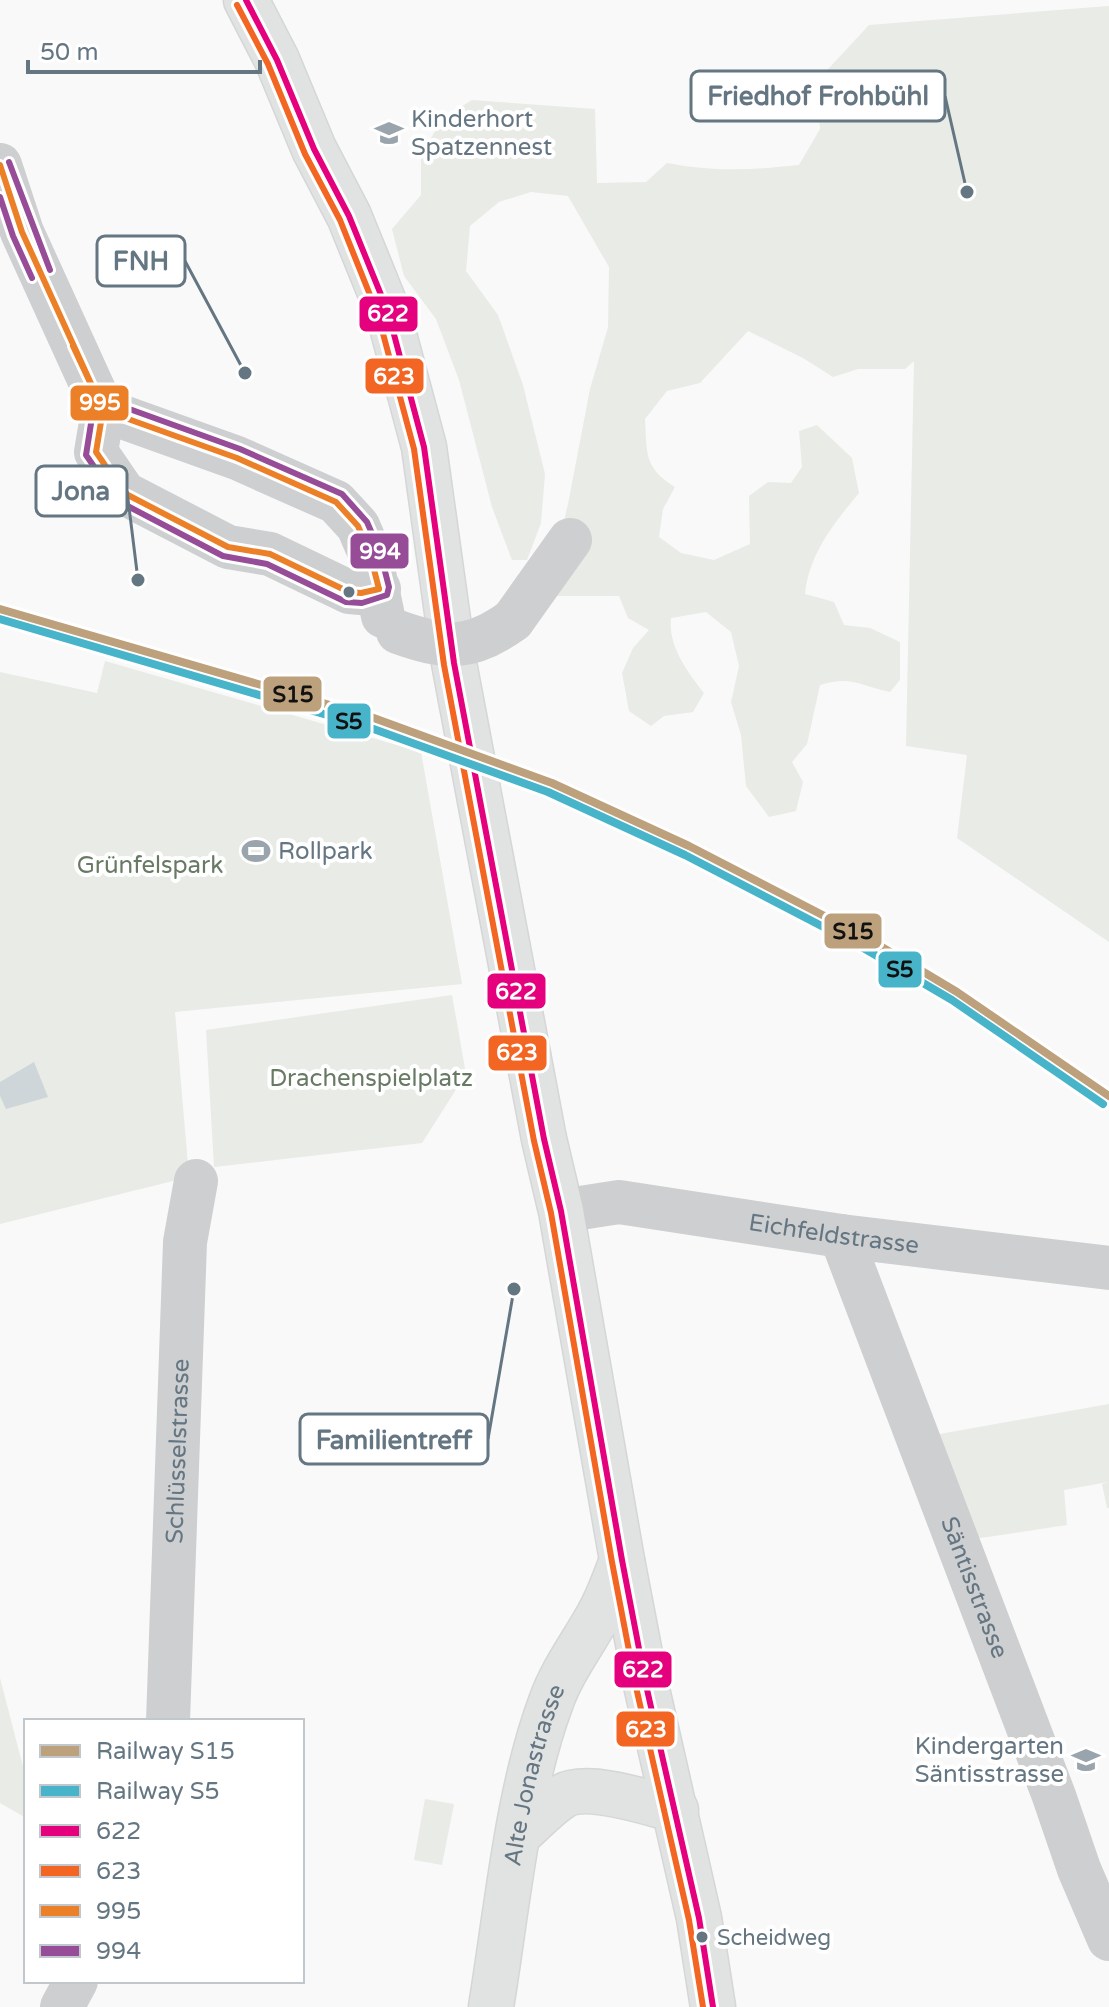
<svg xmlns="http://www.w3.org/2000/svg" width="1109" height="2007" font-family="'Varela Round',sans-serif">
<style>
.green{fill:#e8ebe6}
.water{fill:#ced6d9}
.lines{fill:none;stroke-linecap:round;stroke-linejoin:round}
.major-casing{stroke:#d5d6d7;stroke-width:47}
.minor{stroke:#cecfd0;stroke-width:44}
.major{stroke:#e1e2e2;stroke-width:44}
.minor-bridge{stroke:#cecfd0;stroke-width:44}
.bus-1-casing{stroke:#fff;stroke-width:12}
.bus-2-casing{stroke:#fff;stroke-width:12}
.bus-3-casing{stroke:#fff;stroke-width:12}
.bus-4-casing{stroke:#fff;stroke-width:12}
.bus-1{stroke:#e5007d;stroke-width:6}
.bus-2{stroke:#f26522;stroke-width:6}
.bus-3{stroke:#ec8028;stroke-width:6}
.bus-4{stroke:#974c98;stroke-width:6}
.rail-1-casing{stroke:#fff;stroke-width:14}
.rail-2-casing{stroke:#fff;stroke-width:14}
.rail-1{stroke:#bda07c;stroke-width:8}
.rail-2{stroke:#48b4ca;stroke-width:8}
.bus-dot{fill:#657683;stroke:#fff;stroke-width:3}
.labels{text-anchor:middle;stroke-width:8;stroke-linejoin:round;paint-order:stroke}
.bus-label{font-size:22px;fill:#657683;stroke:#fff;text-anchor:start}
.poi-label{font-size:24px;fill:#657683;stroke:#fff;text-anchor:start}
.park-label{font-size:24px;fill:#687a64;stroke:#fff}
.street-label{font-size:24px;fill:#657683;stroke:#fff}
.leader{fill:none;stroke:#657683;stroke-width:3}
.callout-dot{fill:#657683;stroke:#fff;stroke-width:3}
.callout{fill:#fff;stroke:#657683;stroke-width:3}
.callout-label{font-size:26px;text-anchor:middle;font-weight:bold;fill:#657683}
.line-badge{stroke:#fff;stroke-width:3}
.badge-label{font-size:22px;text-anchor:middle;font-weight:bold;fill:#fff}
.pale-badge-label{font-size:22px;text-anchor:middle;font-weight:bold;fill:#111}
</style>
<rect width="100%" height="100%" fill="#f9f9f9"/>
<g class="green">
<path d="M1109,6V942L957,838L967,755L906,746L914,361L905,369H858L833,377L803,358L748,331L700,383L667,391L645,419C647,454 644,468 675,487L663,509L659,537L681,553L714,560L750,544L749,496L768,482L791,483L802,467L799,431L817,425L852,458L859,493C834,523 809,554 805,594L834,602L844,625L870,628L900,642V680L890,692C861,686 851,675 820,685L807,744L792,762L803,782L796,811L769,817L746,786L741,735L731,702L739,666L731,632L706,612L671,618C668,646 687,671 704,693L693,712L664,716L651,726L629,711L622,673L633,648L649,630L628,618L619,596H546L568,504L590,389L608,327L609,267L568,196L531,192L499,202L470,226L466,271L498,315L523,385L545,474L541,523L527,560H512L492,507L459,380L436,319L404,276L392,229L421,195V154L444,117L472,100L595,109L597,183L646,182L667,163C714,172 752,170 799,165L820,129L817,81L869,25Z"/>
<polygon points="105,661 421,752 462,984 175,1012 189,1177 0,1224 0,672 97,693"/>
<polygon points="452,995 466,1074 422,1143 214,1167 206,1030"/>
<polygon points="1109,1404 1109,1508 1107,1508 1102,1484 1108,1482 1064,1490 1067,1525 974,1539 934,1435"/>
<polygon points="0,1678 26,1778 26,1818 0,1803"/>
<polygon points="425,1799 454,1804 442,1865 414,1860"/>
</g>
<polygon class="water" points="34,1062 48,1097 6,1109 0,1096 0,1082"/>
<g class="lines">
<defs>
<g id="major">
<polyline points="246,0 277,60 314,149 349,216 388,312 424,447 454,663 544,1139 561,1211 622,1560 646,1685 699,1918 713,2007"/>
<path d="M519,1834C533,1822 547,1806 563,1796C588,1782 649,1803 676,1810"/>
<path id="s4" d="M491,2007C507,1910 517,1793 551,1702C562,1671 582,1645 598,1616C608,1599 615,1579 622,1560"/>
</g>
</defs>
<use href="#major" class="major-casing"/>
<g class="minor">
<polyline points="0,165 22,232 103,410 96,452 124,493 228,547 270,554 349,592 361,593 379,589"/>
<polyline points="103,410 237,458 336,502 358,526 370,554 383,616"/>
<polyline points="513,620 570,540"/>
<path id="s1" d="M561,1211L619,1202L841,1236L1109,1268"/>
<path id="s2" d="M841,1236L1054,1796L1079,1869L1109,1939"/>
<path id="s3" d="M168,1721L185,1242L196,1181"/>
<polyline points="62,2007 76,1981"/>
</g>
<use href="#major" class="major"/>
<path class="minor-bridge" d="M398,632C445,649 471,651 513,620"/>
<defs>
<polyline id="bus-1" points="246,0 277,60 314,149 349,216 388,312 424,447 454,663 544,1139 561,1211 622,1560 646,1685 699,1918 713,2007"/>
<polyline id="bus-2" points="237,5 268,64 305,154 340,220 378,315 414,449 444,665 534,1141 551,1213 612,1562 636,1687 689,1920 703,2007"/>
<g id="bus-3">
<polyline points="0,165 22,232 103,410 96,452 124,493 228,547 270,554 349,592 361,593 379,589"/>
<polyline points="73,346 103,410 237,458 336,502 358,526 370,554 379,589"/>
</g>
<g id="bus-4">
<polyline points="9,162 50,270"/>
<polyline points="0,197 13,236 32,278"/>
<polyline points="93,411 86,455 118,501 223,556 267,564 346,602 362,603 387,595 389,587 380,552 367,522 342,494 240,449 110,402"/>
</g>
</defs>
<use href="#bus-1" class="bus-1-casing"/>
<use href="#bus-2" class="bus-2-casing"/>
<use href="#bus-3" class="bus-3-casing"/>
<use href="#bus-4" class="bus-4-casing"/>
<use href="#bus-1" class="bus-1"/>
<use href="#bus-2" class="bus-2"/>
<use href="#bus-3" class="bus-3"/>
<use href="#bus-4" class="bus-4"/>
<defs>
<polyline id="rail-1" points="0,609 371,717 552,783 689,846 865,937 957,992 1109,1096"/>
<polyline id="rail-2" points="0,619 368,727 548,792 685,855 860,946 952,1000 1103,1104"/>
</defs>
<use href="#rail-1" class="rail-1-casing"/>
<use href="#rail-2" class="rail-2-casing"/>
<use href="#rail-1" class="rail-1"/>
<use href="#rail-2" class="rail-2"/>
</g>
<defs>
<symbol id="school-bare" viewBox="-9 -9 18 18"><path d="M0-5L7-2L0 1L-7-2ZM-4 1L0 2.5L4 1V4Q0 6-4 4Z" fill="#99a4ac" stroke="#fff" stroke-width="2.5" paint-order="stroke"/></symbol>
<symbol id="stadium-bare" viewBox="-9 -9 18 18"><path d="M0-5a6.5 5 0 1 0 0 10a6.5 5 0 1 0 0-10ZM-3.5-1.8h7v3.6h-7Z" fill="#99a4ac" stroke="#fff" stroke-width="2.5" paint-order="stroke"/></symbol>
</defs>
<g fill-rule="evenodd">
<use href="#school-bare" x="369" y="113" width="40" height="40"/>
<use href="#stadium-bare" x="236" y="831" width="40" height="40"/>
<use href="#school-bare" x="1066" y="1740" width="40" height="40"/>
</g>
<g class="bus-dot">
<circle cx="349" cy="592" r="7"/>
<circle cx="702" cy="1937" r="7"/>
</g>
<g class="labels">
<g class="bus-label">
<text x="717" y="1945">Scheidweg</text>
</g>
<g class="poi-label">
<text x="411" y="127">Kinderhort<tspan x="411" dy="28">Spatzennest</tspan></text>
<text x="278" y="859">Rollpark</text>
<text x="1064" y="1754" text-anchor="end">Kindergarten<tspan x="1064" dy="28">Säntisstrasse</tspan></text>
</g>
<g class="park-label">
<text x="150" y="873">Grünfelspark</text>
<text x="371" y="1086">Drachenspielplatz</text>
</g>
<g class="street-label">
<text dy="8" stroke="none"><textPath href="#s1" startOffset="276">Eichfeldstrasse</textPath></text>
<text dy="8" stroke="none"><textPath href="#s3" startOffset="270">Schlüsselstrasse</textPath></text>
<text dy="8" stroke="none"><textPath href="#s2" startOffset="376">Säntisstrasse</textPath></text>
<text dy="8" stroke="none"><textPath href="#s4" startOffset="236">Alte Jonastrasse</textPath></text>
</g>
</g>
<path class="leader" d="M967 192L945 96M245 373L185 261M138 580L127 491M514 1289L488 1439"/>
<g class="callout-dot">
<circle cx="967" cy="192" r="8"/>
<circle cx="245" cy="373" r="8"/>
<circle cx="138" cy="580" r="8"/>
<circle cx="514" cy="1289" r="8"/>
</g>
<g class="callout">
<rect x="691" y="71" width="254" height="50" rx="8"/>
<rect x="97" y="236" width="88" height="50" rx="8"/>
<rect x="36" y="466" width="91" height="50" rx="8"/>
<rect x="300" y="1414" width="188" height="50" rx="8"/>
</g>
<g class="callout-label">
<text x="818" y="105">Friedhof Frohbühl</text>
<text x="141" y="270">FNH</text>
<text x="81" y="500">Jona</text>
<text x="394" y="1449">Familientreff</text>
</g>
<g class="line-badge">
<rect x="358" y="295" width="61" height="38" rx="8" fill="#e5007d"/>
<rect x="364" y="357" width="61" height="38" rx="8" fill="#f26522"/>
<rect x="69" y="384" width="61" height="38" rx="8" fill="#ec8028"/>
<rect x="349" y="532" width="61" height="38" rx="8" fill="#974c98"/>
<rect x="262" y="675" width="61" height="38" rx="8" fill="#bda07c"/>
<rect x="326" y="702" width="46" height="38" rx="8" fill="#48b4ca"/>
<rect x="823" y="912" width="60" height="38" rx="8" fill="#bda07c"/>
<rect x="877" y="950" width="46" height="39" rx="8" fill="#48b4ca"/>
<rect x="486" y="972" width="61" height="38" rx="8" fill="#e5007d"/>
<rect x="487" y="1034" width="61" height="38" rx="8" fill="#f26522"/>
<rect x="613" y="1650" width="60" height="39" rx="8" fill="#e5007d"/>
<rect x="615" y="1710" width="61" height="38" rx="8" fill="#f26522"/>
</g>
<g class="badge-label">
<text x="388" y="321">622</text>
<text x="394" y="384">623</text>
<text x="100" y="410">995</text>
<text x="380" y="559">994</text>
<text x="516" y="999">622</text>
<text x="517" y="1060">623</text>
<text x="643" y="1677">622</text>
<text x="646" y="1737">623</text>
</g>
<g class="pale-badge-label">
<text x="293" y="702">S15</text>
<text x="349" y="729">S5</text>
<text x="853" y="939">S15</text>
<text x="900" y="977">S5</text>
</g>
<rect x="24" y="1719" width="280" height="264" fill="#ffffff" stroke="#c1c8cd" stroke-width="2"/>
<rect x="40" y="1745" width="40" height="12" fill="#bda07c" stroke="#c1c8cd" stroke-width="2"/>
<text x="96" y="1759" font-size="24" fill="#657683">Railway S15</text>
<rect x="40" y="1785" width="40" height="12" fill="#48b4ca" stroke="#c1c8cd" stroke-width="2"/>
<text x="96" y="1799" font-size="24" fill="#657683">Railway S5</text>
<rect x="40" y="1825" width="40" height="12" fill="#e5007d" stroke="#c1c8cd" stroke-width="2"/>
<text x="96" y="1839" font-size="24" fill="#657683">622</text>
<rect x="40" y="1865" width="40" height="12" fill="#f26522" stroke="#c1c8cd" stroke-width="2"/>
<text x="96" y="1879" font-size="24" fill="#657683">623</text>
<rect x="40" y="1905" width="40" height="12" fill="#ec8028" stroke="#c1c8cd" stroke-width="2"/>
<text x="96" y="1919" font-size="24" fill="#657683">995</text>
<rect x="40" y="1945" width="40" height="12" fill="#974c98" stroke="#c1c8cd" stroke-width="2"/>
<text x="96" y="1959" font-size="24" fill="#657683">994</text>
<path d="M28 60v12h232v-12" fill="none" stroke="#657683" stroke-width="4"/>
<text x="40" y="60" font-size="24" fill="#657683" stroke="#ffffff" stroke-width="6" paint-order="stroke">50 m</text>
</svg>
